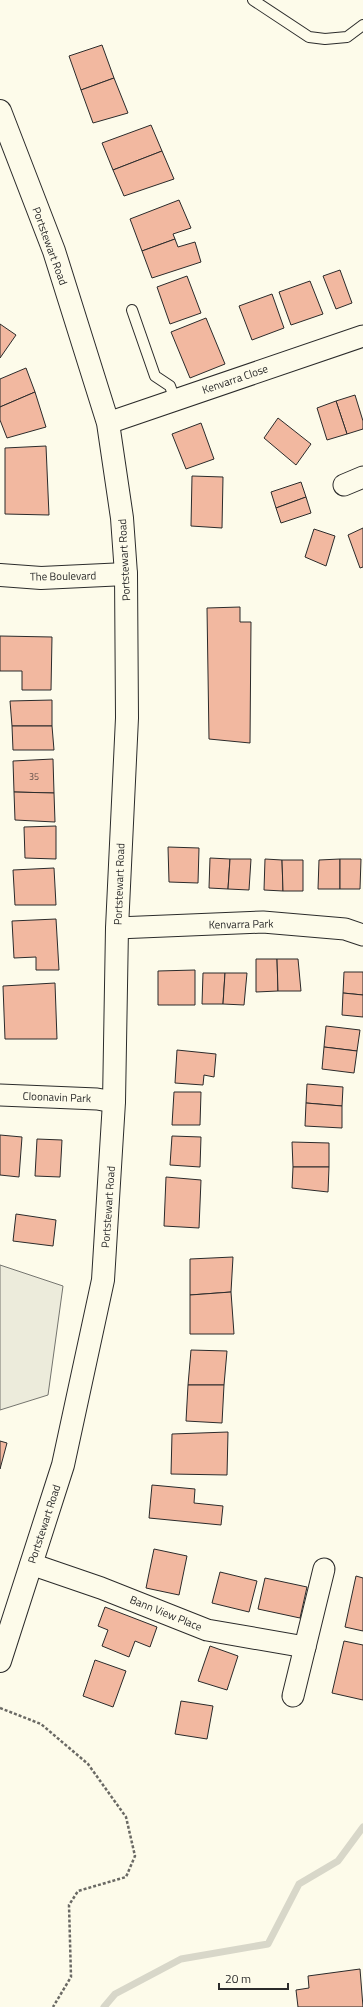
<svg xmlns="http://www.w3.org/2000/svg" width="363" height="2007" font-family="'Titillium Web',sans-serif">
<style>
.green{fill:#ecebdb;stroke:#74746e}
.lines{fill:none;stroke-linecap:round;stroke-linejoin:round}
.stream{stroke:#d8d7c9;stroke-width:7}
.building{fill:#f2b8a0;stroke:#2b2b2b}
.service-casing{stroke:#2b2b2b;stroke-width:12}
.minor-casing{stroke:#2b2b2b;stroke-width:23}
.tertiary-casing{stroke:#2b2b2b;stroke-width:24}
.primary-casing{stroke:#2b2b2b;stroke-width:24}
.path{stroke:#6a6964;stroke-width:2.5;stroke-dasharray:3 2;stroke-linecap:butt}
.service{stroke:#fdfbea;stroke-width:10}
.minor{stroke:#fdfbea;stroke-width:21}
.tertiary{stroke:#fdfbea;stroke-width:22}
.primary{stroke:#fdfbea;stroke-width:22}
.labels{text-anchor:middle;stroke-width:3;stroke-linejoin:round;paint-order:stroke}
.number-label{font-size:9px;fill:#5d4e48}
.street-label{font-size:11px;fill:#2b2b2b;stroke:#fdfbea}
</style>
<rect width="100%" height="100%" fill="#fdfbea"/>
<polygon class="green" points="0,1265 63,1286 48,1395 0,1410"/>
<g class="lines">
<polyline class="stream" points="104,2007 115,1994 181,1959 268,1944 299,1884 338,1861 363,1827"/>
</g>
<g class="building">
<polygon points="102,45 114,78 81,90 69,56"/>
<polygon points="114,78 128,113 93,123 81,90"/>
<polygon points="151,125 162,151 113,170 102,143"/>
<polygon points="162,151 174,179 124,196 113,170"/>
<polygon points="179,200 191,228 173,234 175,239 142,251 130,219"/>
<polygon points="175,239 178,247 195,242 201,262 152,278 142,251"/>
<polygon points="340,270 352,303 336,309 323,276"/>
<polygon points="187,276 201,313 170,324 157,287"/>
<polygon points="310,281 323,314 291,325 279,292"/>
<polygon points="272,294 284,328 252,340 239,306"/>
<polygon points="206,318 225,364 190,378 171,332"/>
<polygon points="0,324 16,335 0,358"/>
<polygon points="26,368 35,392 0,407 0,379"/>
<polygon points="35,392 46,427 7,438 0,420 0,407"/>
<polygon points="355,395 363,421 363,429 347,434 336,401"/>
<polygon points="336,401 347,434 327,440 317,408"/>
<polygon points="278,418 311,444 296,465 264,438"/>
<polygon points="201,423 214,459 186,469 172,434"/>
<polygon points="46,446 49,515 5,514 5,448"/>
<polygon points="192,476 223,477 222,528 191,526"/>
<polygon points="301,482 306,497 276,508 271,492"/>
<polygon points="306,497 311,513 281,523 276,508"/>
<polygon points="363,528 363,567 360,568 348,535"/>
<polygon points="314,529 335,536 326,566 305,557"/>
<polygon points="240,607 240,622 251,622 250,743 209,739 207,608"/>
<polygon points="0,636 52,637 51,690 22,690 22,671 0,671"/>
<polygon points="52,700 52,726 12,726 10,701"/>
<polygon points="12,726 52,726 54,750 13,750"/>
<polygon points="53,759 54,793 14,792 13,761"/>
<polygon points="14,792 54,793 55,822 15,820"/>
<polygon points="56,826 56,859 25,858 24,827"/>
<polygon points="168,847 199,848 198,883 169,882"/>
<polygon points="210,858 230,859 228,889 209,888"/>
<polygon points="230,859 251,859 249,890 228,889"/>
<polygon points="265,859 282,860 283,891 264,890"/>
<polygon points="340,859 340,889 318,889 319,860"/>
<polygon points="340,859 361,859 360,889 340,889"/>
<polygon points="282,860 303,860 303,891 283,891"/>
<polygon points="54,868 56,905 15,905 13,870"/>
<polygon points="56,919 59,970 36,970 36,957 14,958 12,921"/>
<polygon points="256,959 277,959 278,991 256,992"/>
<polygon points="277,959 298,959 301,991 278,991"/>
<polygon points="195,970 195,1005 158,1005 158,971"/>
<polygon points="344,972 363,972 363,995 343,993"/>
<polygon points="203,973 225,973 223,1004 202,1004"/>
<polygon points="225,973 247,973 244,1005 223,1004"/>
<polygon points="55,983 57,1039 5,1039 3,986"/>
<polygon points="343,993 363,995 363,1017 342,1015"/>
<polygon points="326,1026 360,1030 357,1051 324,1047"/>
<polygon points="324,1047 357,1051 354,1073 322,1069"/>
<polygon points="177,1050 216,1054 214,1077 204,1075 203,1085 175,1083"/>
<polygon points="307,1084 343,1087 342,1106 306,1103"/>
<polygon points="174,1092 201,1092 200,1125 172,1125"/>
<polygon points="306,1103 342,1106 342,1128 305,1126"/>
<polygon points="0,1135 22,1137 19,1177 0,1175"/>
<polygon points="172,1136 201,1137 200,1167 170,1165"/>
<polygon points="37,1139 62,1140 60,1177 35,1176"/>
<polygon points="292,1142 329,1143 329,1167 293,1167"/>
<polygon points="293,1167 329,1167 328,1192 292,1188"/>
<polygon points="166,1177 201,1180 199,1228 164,1226"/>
<polygon points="16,1214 56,1220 53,1246 13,1241"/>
<polygon points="233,1257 231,1292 190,1295 190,1259"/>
<polygon points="231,1292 234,1334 190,1334 190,1295"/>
<polygon points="191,1350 227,1351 224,1385 188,1385"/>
<polygon points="188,1385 224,1385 222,1423 186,1421"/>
<polygon points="228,1432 227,1475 171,1474 172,1434"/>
<polygon points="0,1441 7,1443 0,1469"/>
<polygon points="152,1485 195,1489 194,1503 223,1506 221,1525 149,1518"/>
<polygon points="154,1549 187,1556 179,1595 146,1588"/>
<polygon points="220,1572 257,1581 249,1612 212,1603"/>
<polygon points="356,1576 363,1578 363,1631 345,1627"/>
<polygon points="265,1578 307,1587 300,1618 258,1609"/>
<polygon points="105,1607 157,1627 150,1647 135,1641 129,1657 102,1646 108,1630 98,1626"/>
<polygon points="344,1641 363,1645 363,1700 332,1693"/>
<polygon points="210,1646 238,1656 227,1690 198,1681"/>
<polygon points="95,1660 126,1671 113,1707 83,1696"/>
<polygon points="181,1701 213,1706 207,1739 175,1734"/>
<polygon points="360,1969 363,2007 298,2007 296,1990 309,1988 308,1976"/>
</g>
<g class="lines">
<defs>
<g id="service">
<polyline points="253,0 309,37 325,39 347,37 363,25"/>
<polyline points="132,310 155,376 170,386 175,400"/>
</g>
<g id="minor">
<polyline points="108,423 363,336"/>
<polyline points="344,485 363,477"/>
<polyline points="117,928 263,922 345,929 363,935"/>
<polyline points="0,1095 97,1099 114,1102"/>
<polyline points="31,1564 101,1588 207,1630 305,1647"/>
<polyline points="293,1696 324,1569"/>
</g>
<polyline id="tertiary" points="0,575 41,578 126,574"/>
<polyline id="primary" points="0,111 54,251 108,423 122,518 126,574 127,718 117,928 114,1102 103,1280 63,1465 0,1661"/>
</defs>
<use href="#service" class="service-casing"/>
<use href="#minor" class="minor-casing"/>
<use href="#tertiary" class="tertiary-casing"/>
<use href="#primary" class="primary-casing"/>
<polyline class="path" points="0,1708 41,1724 88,1764 126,1817 135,1856 126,1877 78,1891 69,1905 71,1977 53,2007"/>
<use href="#service" class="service"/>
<use href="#minor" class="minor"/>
<use href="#tertiary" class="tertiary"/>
<use href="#primary" class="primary"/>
</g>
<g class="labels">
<g class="number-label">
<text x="34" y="780">35</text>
</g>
<g class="street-label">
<text transform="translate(50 246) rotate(70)" y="4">Portstewart Road</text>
<text transform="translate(235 379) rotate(-19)" y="4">Kenvarra Close</text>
<text transform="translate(124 560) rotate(-93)" y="4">Portstewart Road</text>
<text transform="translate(63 576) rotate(-1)" y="4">The Boulevard</text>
<text transform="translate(119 884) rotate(-88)" y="4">Portstewart Road</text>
<text transform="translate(241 924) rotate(-1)" y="4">Kenvarra Park</text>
<text transform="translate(57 1097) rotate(2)" y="4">Cloonavin Park</text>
<text transform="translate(108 1207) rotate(-86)" y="4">Portstewart Road</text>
<text transform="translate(44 1524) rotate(-72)" y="4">Portstewart Road</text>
<text transform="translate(166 1613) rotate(22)" y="4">Bann View Place</text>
</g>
</g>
<path d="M219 1983v6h69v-6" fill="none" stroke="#2b2b2b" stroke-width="2"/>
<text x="225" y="1983" font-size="12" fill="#2b2b2b" stroke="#fdfbea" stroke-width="3" paint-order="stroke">20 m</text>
</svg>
